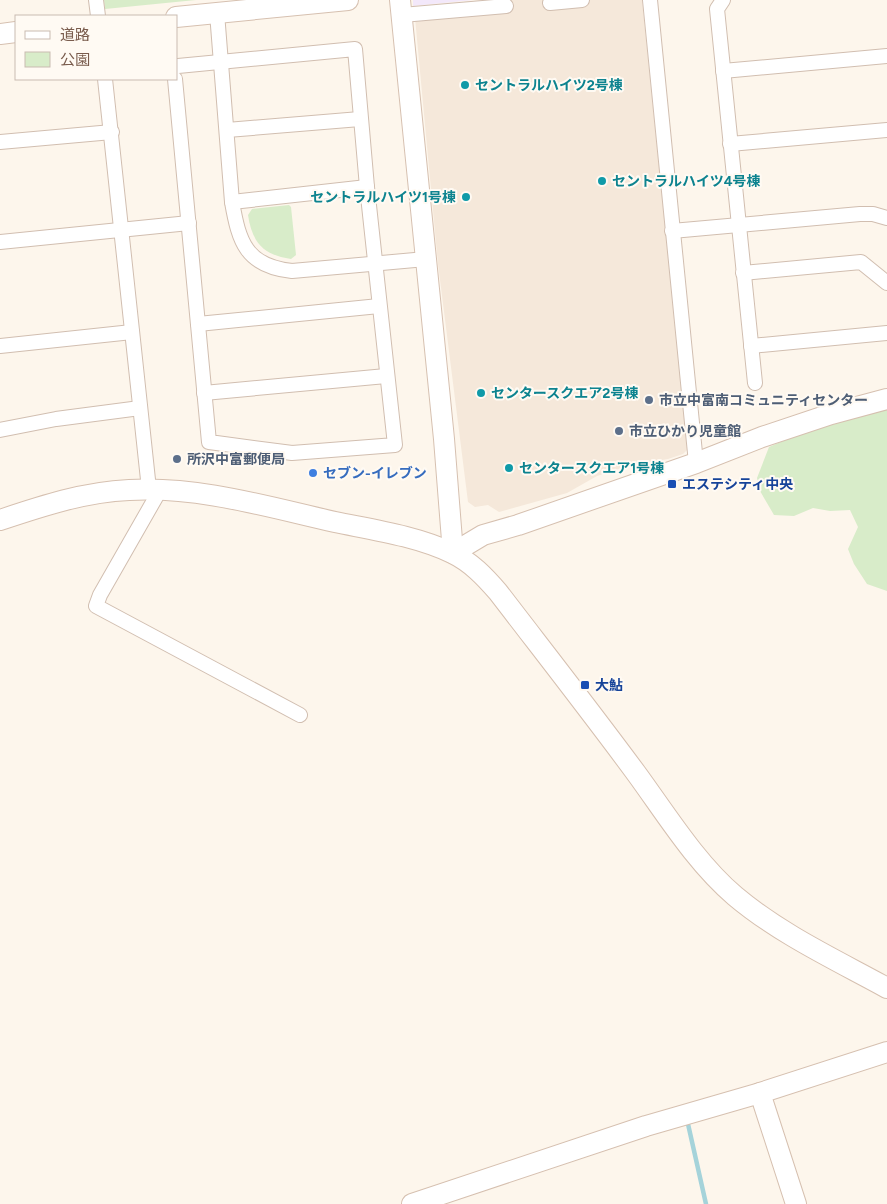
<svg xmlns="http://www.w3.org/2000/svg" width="887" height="1204" font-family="Figtree,'Noto Sans JP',sans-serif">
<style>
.residential{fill:#f5e8da}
.education{fill:#f3e8fa}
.green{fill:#d8ecc9}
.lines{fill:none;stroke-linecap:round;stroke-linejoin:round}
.stream{stroke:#a5d3da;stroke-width:4.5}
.street-casing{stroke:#d1beb0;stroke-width:16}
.secondary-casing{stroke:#d6c0b0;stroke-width:22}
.street{stroke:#fff;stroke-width:14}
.secondary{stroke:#fff;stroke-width:20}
.culture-dot{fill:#0f9aa8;stroke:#fffaf3;stroke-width:2}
.service-dot{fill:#5c6f8a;stroke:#fffaf3;stroke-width:2}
.shop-dot{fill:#3f7fe0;stroke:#fffaf3;stroke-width:2}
.transit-dot{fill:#1a4fb4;stroke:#fffaf3;stroke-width:2}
.labels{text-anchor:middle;stroke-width:4;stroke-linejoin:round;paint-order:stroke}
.culture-label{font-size:14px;font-weight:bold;fill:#0d838f;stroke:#fffaf3;text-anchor:start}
.service-label{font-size:14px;font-weight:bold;fill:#4e5e75;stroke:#fffaf3;text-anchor:start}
.shop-label{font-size:14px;font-weight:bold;fill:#366cbe;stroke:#fffaf3;text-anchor:start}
.transit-label{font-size:14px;font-weight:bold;fill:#164399;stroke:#fffaf3;text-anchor:start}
</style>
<rect width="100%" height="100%" fill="#fdf6ec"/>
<polygon class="residential" points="483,0 642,0 688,449 683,454 668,459 627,466 597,476 567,493 499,512 488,505 475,507 468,502 438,264 414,7"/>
<polygon class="education" points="413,0 473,0 413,6"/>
<g class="green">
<polygon points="104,0 196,0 105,9"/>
<path d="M289,205L291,207L296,255L291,259C263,255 252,242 248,215L252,209Z"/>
<polygon points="887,409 887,591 867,584 854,564 848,549 858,527 850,510 830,511 813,508 794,516 774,515 760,491 757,478 769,447 822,424"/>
</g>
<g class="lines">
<polyline class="stream" points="688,1124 706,1204"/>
<defs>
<g id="street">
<polyline points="96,0 98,16"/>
<polyline points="650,0 696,463"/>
<polyline points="723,0 717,9 755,383"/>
<polyline points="550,3 582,0"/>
<path d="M217,13L232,202C239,242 246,266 292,271L426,259"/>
<polyline points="402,15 506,6"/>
<polyline points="723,71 887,56"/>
<polyline points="105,79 149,489"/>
<polyline points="175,79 209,442 292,453 395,445 367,187 355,49 178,66 176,67"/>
<polyline points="227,130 360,119"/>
<polyline points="0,142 112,132"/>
<polyline points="730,144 887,130"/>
<polyline points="232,202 367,187"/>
<polyline points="672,231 860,214 873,214 887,218"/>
<polyline points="0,242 189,223"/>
<polyline points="743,273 861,262 887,283"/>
<polyline points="198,324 379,306"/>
<polyline points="0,346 132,332"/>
<polyline points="751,346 887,333"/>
<polyline points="204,393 386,376"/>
<polyline points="0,430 56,419 140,408"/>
<polyline points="160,490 100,595 96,606 300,715"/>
</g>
<g id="secondary">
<polyline points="400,0 444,439 453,553"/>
<polyline points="176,17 348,0"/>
<polyline points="0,34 16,32"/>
<path d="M0,520C42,506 84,492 129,490C199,486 268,507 335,522C374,530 416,536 452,553C471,562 485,577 498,592C544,652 591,712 636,773C666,814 696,863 735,896C780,934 836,960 887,988"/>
<polyline points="453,553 483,535 518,525 696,463 762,437 831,414 887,399"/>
<polyline points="760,1093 796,1204"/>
<polyline points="412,1204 646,1126 760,1093 887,1052"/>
</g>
</defs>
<use href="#street" class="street-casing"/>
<use href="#secondary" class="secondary-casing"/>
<use href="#street" class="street"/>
<use href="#secondary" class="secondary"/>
</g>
<g class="culture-dot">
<circle cx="465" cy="85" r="5"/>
<circle cx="602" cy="181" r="5"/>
<circle cx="466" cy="197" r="5"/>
<circle cx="481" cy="393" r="5"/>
<circle cx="509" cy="468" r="5"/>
</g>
<g class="service-dot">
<circle cx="649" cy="400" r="5"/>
<circle cx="619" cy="431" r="5"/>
<circle cx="177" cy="459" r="5"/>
</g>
<circle class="shop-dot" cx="313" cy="473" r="5"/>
<g class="transit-dot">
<rect x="667" y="479" width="10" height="10" rx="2.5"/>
<rect x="580" y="680" width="10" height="10" rx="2.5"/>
</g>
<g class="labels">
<g class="culture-label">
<text x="475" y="90">セントラルハイツ2号棟</text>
<text x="612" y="186">セントラルハイツ4号棟</text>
<text x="456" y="202" text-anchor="end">セントラルハイツ1号棟</text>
<text x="491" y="398">センタースクエア2号棟</text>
<text x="519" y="473">センタースクエア1号棟</text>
</g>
<g class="service-label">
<text x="659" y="405">市立中富南コミュニティセンター</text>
<text x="629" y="436">市立ひかり児童館</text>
<text x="187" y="464">所沢中富郵便局</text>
</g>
<g class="shop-label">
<text x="323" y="478">セブン-イレブン</text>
</g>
<g class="transit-label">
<text x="682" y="489">エステシティ中央</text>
<text x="595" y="690">大鮎</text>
</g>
</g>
<rect x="15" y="15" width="162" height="65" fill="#fffaf3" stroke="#cabbb1"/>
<rect x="25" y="31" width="25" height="8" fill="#ffffff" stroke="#cabbb1"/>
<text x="60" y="40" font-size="15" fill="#7a5c4d">道路</text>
<rect x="25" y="52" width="25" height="15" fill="#d8ecc9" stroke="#cabbb1"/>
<text x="60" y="65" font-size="15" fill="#7a5c4d">公園</text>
</svg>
